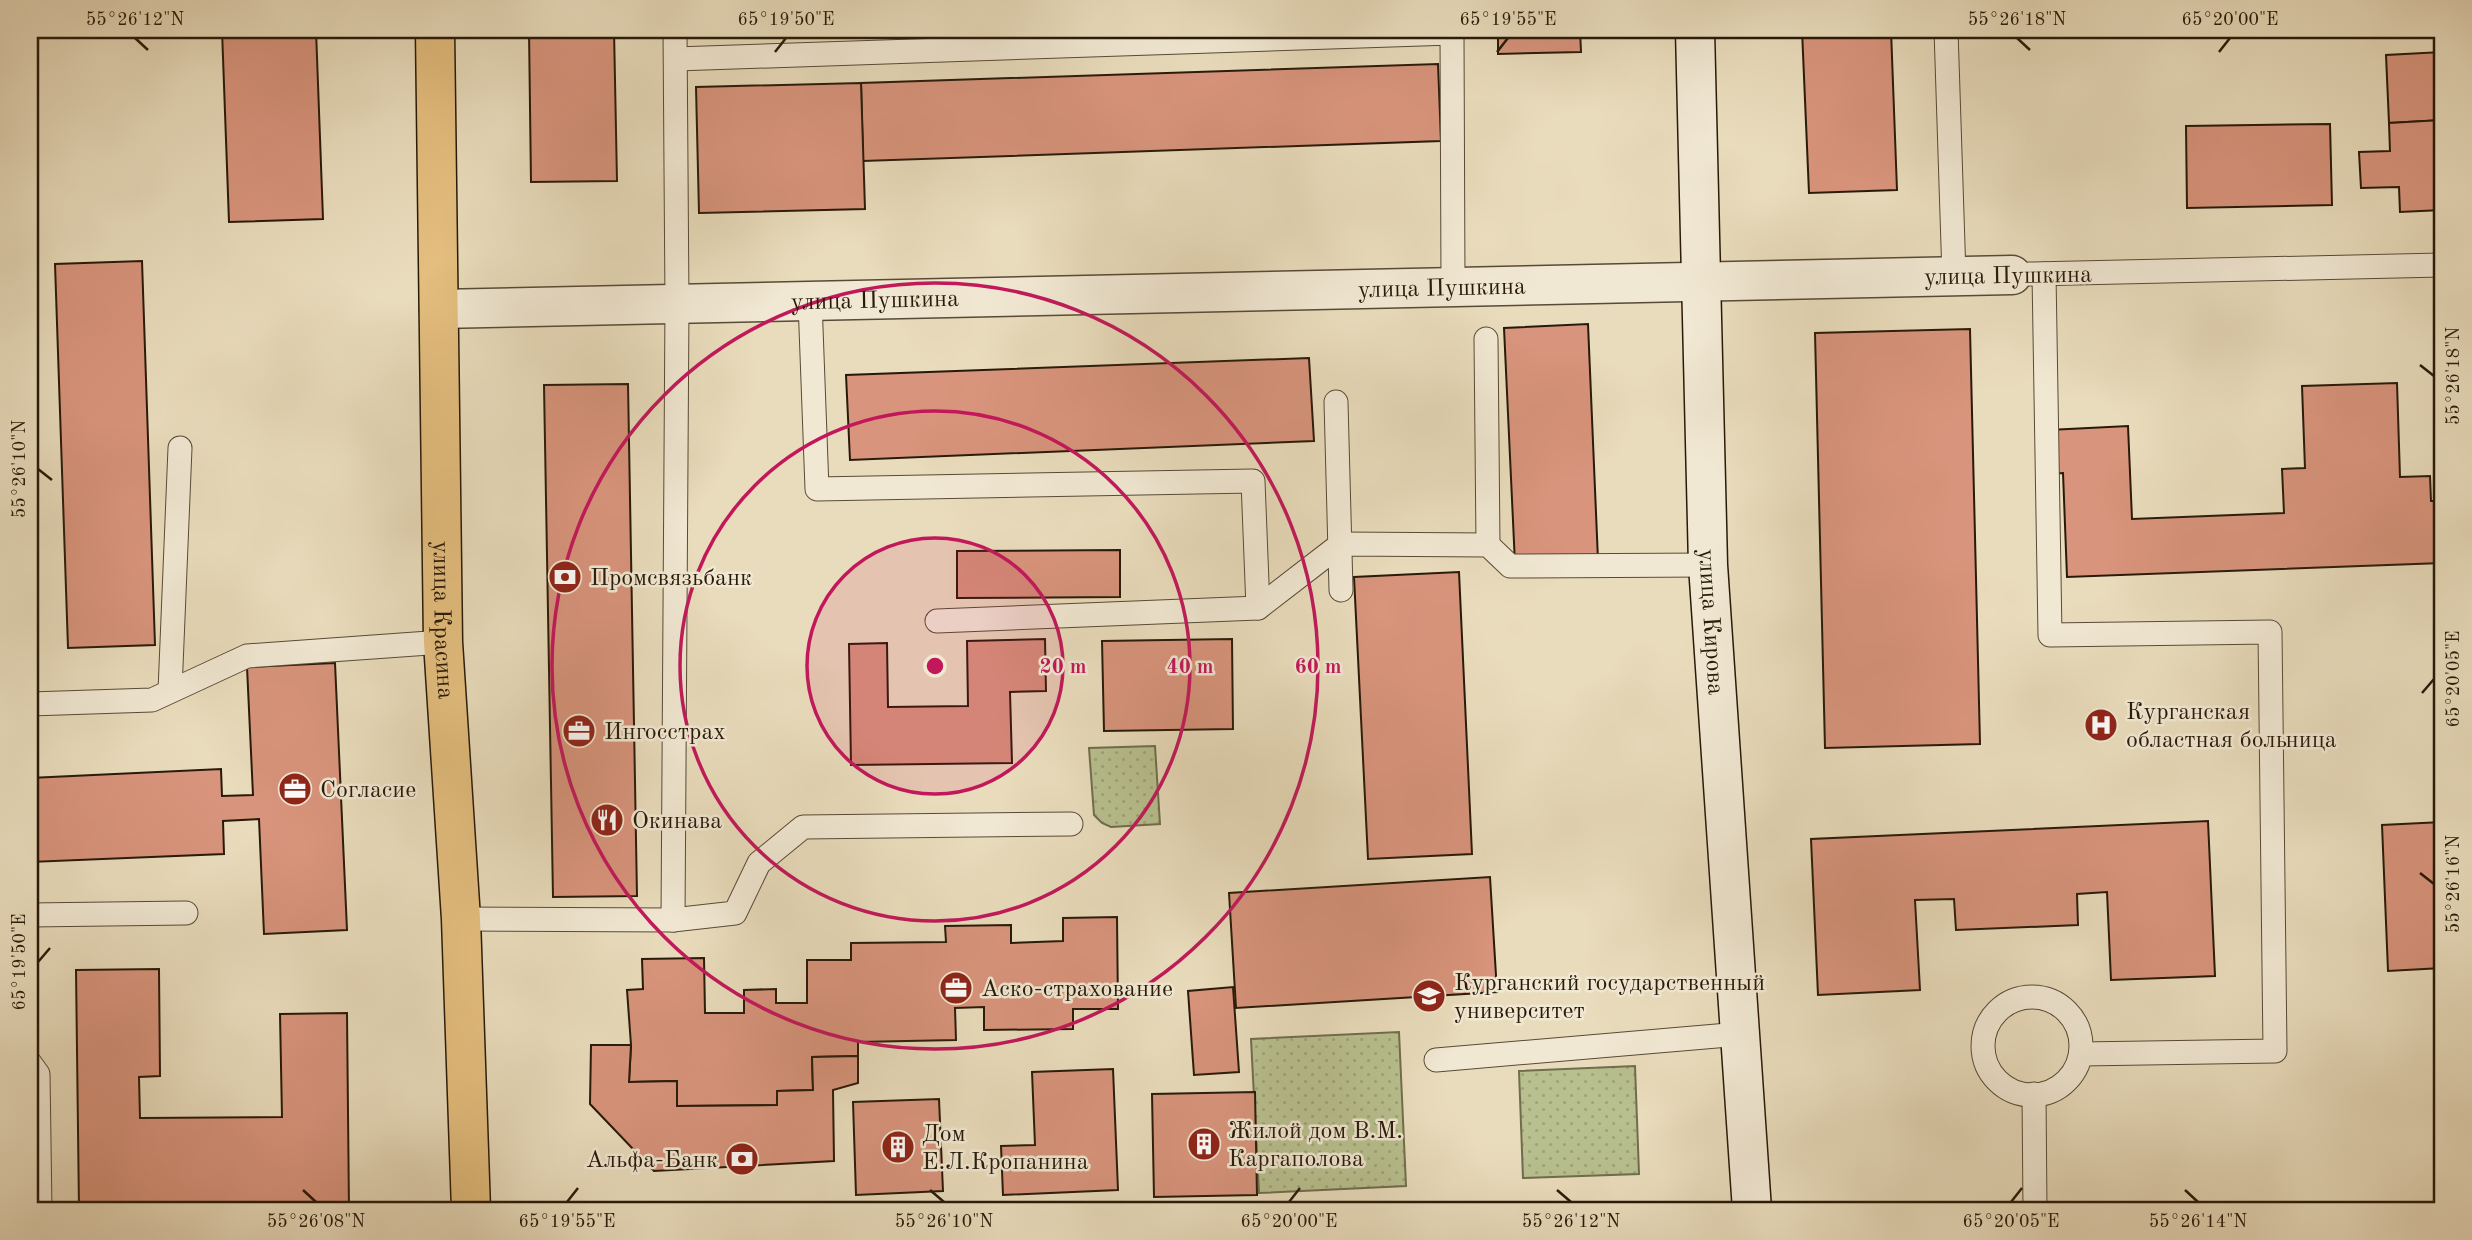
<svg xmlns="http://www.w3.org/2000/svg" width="2472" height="1240" font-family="'Old Standard TT',serif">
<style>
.green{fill:url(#green-dots);stroke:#706d4c;stroke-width:2}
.building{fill:#d8947c;stroke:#281a09;stroke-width:2}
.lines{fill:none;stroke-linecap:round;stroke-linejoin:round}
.lane-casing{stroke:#584a36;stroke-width:25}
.street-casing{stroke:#584a36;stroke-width:41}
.secondary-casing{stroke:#281a09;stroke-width:41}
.primary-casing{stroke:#281a09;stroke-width:41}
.lane{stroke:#f1e8d3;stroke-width:23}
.street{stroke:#f1e8d3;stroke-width:38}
.secondary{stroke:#f1e8d3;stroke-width:38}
.primary{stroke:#e4be7e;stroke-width:38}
.ticks{fill:none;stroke:#281a09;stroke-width:2.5}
.ring{fill:none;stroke:#c2185b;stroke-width:3.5}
.labels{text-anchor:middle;stroke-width:5;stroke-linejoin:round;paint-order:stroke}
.street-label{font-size:24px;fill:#281a09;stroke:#f1e8d3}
.poi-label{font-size:24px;fill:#281a09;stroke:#f1e8d3;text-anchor:start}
.centre{fill:#c2185b;stroke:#f1e8d3;stroke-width:3.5}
.ring-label{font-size:21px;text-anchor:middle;font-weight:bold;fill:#c2185b;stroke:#f1e8d3;stroke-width:5;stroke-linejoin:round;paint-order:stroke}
.neatline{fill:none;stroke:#281a09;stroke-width:2.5}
.ticks-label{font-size:18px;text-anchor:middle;fill:#281a09}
</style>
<defs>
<pattern id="green-dots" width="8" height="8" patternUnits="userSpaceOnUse" patternTransform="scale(1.75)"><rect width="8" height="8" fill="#b8c08f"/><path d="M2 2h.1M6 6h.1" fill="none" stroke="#9ea47a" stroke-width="1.8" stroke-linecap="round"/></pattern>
</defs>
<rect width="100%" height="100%" fill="#e9dcbc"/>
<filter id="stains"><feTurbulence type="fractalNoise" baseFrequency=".00286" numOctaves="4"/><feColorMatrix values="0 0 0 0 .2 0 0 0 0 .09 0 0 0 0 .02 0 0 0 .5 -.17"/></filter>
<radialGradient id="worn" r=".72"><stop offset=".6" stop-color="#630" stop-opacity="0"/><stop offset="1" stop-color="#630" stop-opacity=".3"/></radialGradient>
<g class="green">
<polygon points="1155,746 1160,824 1111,827 1102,823 1094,815 1089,748"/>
<polygon points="1399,1032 1406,1186 1259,1193 1251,1039"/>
<polygon points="1635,1066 1639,1174 1523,1178 1519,1071"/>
</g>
<g class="building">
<polygon points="222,30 316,30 323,219 229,222"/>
<polygon points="529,30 614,30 617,181 531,182"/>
<polygon points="1498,30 1580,30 1581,52 1498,54"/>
<polygon points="1802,30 1891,30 1897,190 1809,193"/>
<rect x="2278" y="30" width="66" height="6"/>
<polygon points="2442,52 2442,120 2389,123 2386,55"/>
<polygon points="1438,64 1441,141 863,161 861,83"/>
<polygon points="861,83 865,209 699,213 696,87"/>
<polygon points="2442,120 2442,210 2400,212 2399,187 2361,188 2359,152 2390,151 2389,123"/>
<polygon points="2330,124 2332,205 2187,208 2186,126"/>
<polygon points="142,261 155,645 68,648 55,264"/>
<polygon points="1588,324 1598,560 1515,564 1504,328"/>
<polygon points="1970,329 1980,744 1825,748 1815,333"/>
<polygon points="1309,358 1314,441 850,460 846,375"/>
<polygon points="2397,383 2400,477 2430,476 2431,501 2442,501 2442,563 2067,577 2063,473 2050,474 2049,430 2128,426 2132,519 2284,513 2282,469 2305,468 2302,386"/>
<polygon points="628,384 637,896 553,897 544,385"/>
<polygon points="1120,550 1120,597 957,598 957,551"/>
<polygon points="1459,572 1472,854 1368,859 1354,577"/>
<polygon points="1045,639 1046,691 1010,692 1012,763 851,765 849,644 887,643 888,707 968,706 967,641"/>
<polygon points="1232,639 1233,729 1104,731 1102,641"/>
<polygon points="335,663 347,930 264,934 259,819 223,821 224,854 30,862 30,778 221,769 222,796 253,795 247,667"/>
<polygon points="2208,821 2215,976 2111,980 2107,892 2077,894 2078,925 1956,930 1954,899 1915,900 1920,990 1818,995 1811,839"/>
<polygon points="2442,822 2442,968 2388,971 2382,825"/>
<polygon points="1490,877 1497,992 1236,1008 1229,893"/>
<polygon points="1117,917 1118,1009 1073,1009 1073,1029 984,1030 984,1007 955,1008 956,1040 858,1042 858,1056 812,1057 813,1090 777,1091 777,1105 677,1106 677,1081 629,1082 631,1045 627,990 643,989 642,959 704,958 705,1013 744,1013 744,990 776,989 776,1003 807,1003 807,960 851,960 851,943 946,942 945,926 1011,925 1011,943 1063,941 1063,918"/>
<polygon points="159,969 160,1076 139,1077 140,1118 282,1117 280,1014 347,1013 349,1210 79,1210 76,970"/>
<polygon points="1233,987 1239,1072 1194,1075 1188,991"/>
<polygon points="591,1045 631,1045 629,1082 677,1081 677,1106 777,1105 777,1091 813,1090 812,1057 858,1056 858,1083 833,1090 834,1161 654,1171 590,1104"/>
<polygon points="1113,1069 1118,1190 1003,1195 1001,1146 1035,1145 1032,1072"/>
<polygon points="1255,1092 1257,1195 1154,1197 1152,1094"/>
<polygon points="939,1099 943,1191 856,1195 853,1102"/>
</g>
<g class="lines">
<defs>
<g id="lane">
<polyline points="1946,30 1954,276"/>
<polyline points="676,59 1452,33 1453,286"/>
<polyline points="2029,274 2442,265"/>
<polyline points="2044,274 2050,635 2270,632 2275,1051 2081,1054"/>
<polyline points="810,301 817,489 1253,481 1258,608"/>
<polyline points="1486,339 1488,545"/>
<polyline points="1336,402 1341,590"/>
<polyline points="937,621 1258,608 1341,544 1488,545 1510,566 1708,565"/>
<polyline points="170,691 180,448"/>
<polyline points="30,704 152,700 247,656 443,642"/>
<polyline points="30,915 186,913"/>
<polyline points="461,919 673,920 677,304 675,30"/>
<polyline points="673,920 735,913 759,863 803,827 1071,824"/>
<circle cx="2032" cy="1046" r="49"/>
<polyline points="1436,1060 1740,1034"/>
<polyline points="30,1063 38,1074 40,1210"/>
<polyline points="2034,1094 2035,1210"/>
</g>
<g id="street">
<path id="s1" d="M439,309L2012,275"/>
</g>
<g id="secondary">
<path id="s2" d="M1695,30L1708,565L1752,1210"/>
</g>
<g id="primary">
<path id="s3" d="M435,30L443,642L461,919L471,1210"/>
</g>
</defs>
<use href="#lane" class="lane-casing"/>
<use href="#street" class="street-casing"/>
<use href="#secondary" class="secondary-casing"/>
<use href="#primary" class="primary-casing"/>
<use href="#lane" class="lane"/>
<use href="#street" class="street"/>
<use href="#secondary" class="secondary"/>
<use href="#primary" class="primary"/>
</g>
<path class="ticks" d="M135,38L148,50M2017,38L2030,50M775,52L786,38M1497,52L1508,38M2219,52L2230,38M2420,365L2434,376M38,469L52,480M2422,693L2434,679M2420,873L2434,884M38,962L50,948M303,1190L316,1202M930,1190L944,1202M1557,1190L1571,1202M2185,1190L2198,1202M567,1202L578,1188M1289,1202L1300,1188M2011,1202L2022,1188"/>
<circle cx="935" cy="666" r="128" fill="#c2185b" fill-opacity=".12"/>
<g class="ring">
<circle cx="935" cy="666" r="128"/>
<circle cx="935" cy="666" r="255"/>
<circle cx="935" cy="666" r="383"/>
</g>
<defs>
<symbol id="bank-disc" viewBox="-11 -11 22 22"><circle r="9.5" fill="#8f2418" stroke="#f1e8d3"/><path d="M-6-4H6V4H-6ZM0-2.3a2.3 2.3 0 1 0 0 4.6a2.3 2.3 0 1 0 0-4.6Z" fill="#fff"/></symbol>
<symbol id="hospital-disc" viewBox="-11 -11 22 22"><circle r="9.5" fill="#8f2418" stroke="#f1e8d3"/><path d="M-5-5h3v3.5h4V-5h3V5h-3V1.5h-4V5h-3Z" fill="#fff"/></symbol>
<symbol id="office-disc" viewBox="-11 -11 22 22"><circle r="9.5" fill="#8f2418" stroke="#f1e8d3"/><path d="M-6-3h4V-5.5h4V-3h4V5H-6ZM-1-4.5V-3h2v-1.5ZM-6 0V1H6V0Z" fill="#fff"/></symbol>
<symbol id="restaurant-disc" viewBox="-11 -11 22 22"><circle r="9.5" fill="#8f2418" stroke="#f1e8d3"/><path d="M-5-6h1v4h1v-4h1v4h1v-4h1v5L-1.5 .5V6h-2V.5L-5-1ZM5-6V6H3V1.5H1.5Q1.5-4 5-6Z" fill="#fff"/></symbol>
<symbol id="university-disc" viewBox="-11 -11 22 22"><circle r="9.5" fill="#8f2418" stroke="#f1e8d3"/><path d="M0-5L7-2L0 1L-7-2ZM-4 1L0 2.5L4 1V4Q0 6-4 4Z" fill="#fff"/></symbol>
<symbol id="building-disc" viewBox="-11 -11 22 22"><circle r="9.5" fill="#8f2418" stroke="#f1e8d3"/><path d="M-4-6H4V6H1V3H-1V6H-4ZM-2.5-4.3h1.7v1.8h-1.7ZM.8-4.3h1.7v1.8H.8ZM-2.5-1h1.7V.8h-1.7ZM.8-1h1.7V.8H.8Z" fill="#fff"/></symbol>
</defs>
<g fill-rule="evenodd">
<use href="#bank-disc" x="546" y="558" width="38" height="38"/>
<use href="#hospital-disc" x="2082" y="706" width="38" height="38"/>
<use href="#office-disc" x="560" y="712" width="38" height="38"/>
<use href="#office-disc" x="276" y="770" width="38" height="38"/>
<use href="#restaurant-disc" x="588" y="801" width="38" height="38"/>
<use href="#office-disc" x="937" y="969" width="38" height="38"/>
<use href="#university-disc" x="1410" y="977" width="38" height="38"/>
<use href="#building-disc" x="1185" y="1125" width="38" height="38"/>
<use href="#building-disc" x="879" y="1128" width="38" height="38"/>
<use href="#bank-disc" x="723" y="1140" width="38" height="38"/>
</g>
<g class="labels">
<g class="street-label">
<text transform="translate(2008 275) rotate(-1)" y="8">улица Пушкина</text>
<text dy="8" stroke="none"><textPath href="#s1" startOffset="1003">улица Пушкина</textPath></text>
<text dy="8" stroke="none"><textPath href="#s1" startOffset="436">улица Пушкина</textPath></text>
<text dy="8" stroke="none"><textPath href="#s3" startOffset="590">улица Красина</textPath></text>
<text dy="8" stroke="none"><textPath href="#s2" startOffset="592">улица Кирова</textPath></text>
</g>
<g class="poi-label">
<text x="590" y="585">Промсвязьбанк</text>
<text x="2126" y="719">Курганская<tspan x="2126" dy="28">областная больница</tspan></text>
<text x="604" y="739">Ингосстрах</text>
<text x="320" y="797">Согласие</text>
<text x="632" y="828">Окинава</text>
<text x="1454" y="990">Курганский государственный<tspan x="1454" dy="28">университет</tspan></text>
<text x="981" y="996">Аско-страхование</text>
<text x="1228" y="1138">Жилой дом В.М.<tspan x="1228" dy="28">Каргаполова</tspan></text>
<text x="922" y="1141">Дом<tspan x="922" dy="28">Е.Л.Кропанина</tspan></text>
<text x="718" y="1167" text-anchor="end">Альфа-Банк</text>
</g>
</g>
<circle cx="935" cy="666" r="10" class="centre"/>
<g class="ring-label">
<text x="1063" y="673">20 m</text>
<text x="1190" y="673">40 m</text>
<text x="1318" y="673">60 m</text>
</g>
<rect width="2472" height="1240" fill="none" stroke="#e9dcbc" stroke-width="77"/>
<rect x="38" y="38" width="2396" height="1164" class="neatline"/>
<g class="ticks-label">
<text x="135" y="25">55°26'12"N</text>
<text x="786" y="25">65°19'50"E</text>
<text x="1508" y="25">65°19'55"E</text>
<text x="2017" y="25">55°26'18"N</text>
<text x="2230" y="25">65°20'00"E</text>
<text transform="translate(2453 376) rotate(-90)" y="6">55°26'18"N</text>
<text transform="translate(19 469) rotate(-90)" y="6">55°26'10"N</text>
<text transform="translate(2453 679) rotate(-90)" y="6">65°20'05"E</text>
<text transform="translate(2453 884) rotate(-90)" y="6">55°26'16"N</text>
<text transform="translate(19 962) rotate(-90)" y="6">65°19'50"E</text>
<text x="316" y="1227">55°26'08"N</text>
<text x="567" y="1227">65°19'55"E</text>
<text x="944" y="1227">55°26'10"N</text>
<text x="1289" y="1227">65°20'00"E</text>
<text x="1571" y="1227">55°26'12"N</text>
<text x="2011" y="1227">65°20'05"E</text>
<text x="2198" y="1227">55°26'14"N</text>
</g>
<rect width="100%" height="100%" filter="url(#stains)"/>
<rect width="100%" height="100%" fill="url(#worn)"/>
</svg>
